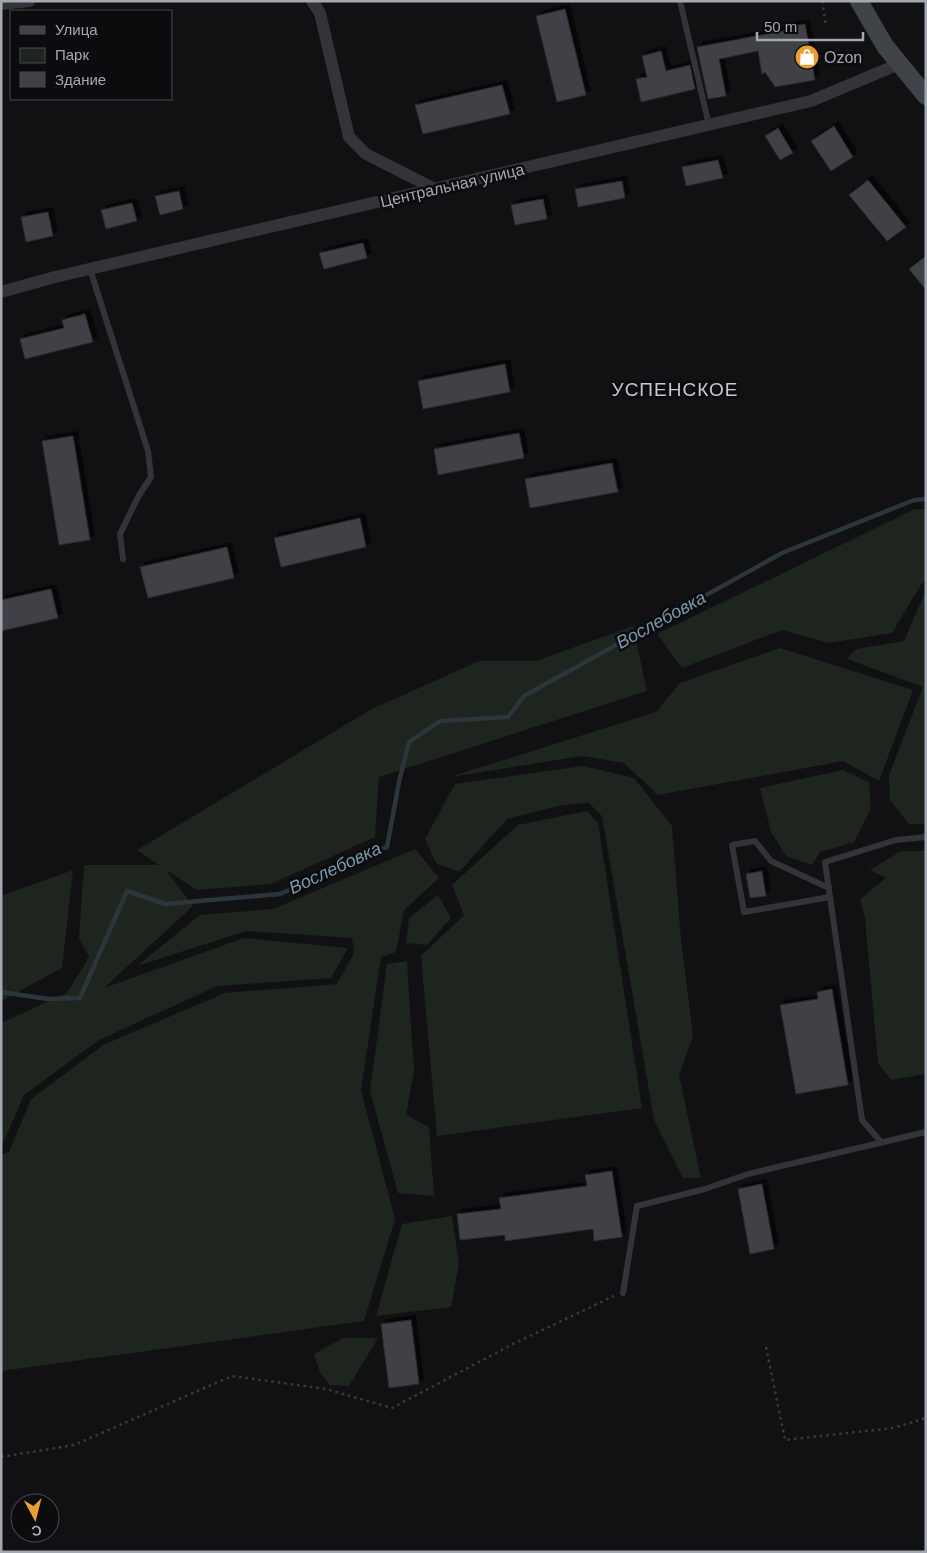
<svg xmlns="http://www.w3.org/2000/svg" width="927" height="1553" font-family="Arial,sans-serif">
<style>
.green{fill:#1e251e}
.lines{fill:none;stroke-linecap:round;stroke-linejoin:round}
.stream{stroke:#2b353b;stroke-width:4.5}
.building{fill:#404146;stroke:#2b2b2f;filter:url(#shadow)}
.path{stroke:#383b3e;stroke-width:2.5;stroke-dasharray:2.5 4;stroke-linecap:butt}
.lane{stroke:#323437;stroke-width:6}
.street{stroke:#323437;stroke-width:12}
.secondary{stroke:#404347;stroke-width:18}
.labels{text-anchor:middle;stroke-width:5;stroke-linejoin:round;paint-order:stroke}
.poi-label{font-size:16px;fill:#a3a9b3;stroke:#0c0c0e;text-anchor:start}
.street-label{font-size:16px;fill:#a3a9b3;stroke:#0c0c0e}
.water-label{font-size:18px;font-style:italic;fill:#7b99ad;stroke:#0c0c0e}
.quarter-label{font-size:19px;letter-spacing:1px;fill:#c4c8cf;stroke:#0c0c0e}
</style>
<defs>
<filter id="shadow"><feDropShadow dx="4.5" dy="-4.5" stdDeviation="0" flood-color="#0009"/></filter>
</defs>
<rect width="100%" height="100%" fill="#111113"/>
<g class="green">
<polygon points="915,509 926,509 926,582 922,583 892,633 828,643 782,630 682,668 657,634"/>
<polygon points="926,594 926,824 909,824 890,800 889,775 923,687 847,659 856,649 904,641 924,595"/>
<polygon points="633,626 647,691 379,777 375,837 271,884 197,890 166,870 193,906 104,988 244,938 348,948 331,978 217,986 99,1040 24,1095 4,1141 1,1142 1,1023 67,993 89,957 79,938 84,865 159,865 137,850 370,710 479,661 536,661"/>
<polygon points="780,648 913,690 879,781 843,761 658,795 624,763 582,756 450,777 656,712 680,683"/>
<polygon points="583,766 634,778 672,826 681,940 693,1036 679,1075 701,1178 683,1178 654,1120 602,816 589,803 563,805 507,819 459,872 436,863 425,839 455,784"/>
<polygon points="843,770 869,782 871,808 854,842 820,852 812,865 786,856 771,832 760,788"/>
<polygon points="587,811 598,823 642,1108 437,1136 421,956 464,915 452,885 518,825"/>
<polygon points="415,849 439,878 404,910 396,952 381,957 361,1090 395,1219 364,1321 1,1371 1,1155 9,1152 31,1099 103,1045 225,993 337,984 354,953 352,938 246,931 137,966 200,915 273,909"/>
<polygon points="901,851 926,851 926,1074 891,1080 878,1063 865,918 860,899 886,878 870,870"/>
<polygon points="73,870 62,968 1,1001 1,896"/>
<polygon points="438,895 451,918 427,945 406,943 409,918"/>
<polygon points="407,961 414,1071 406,1115 429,1127 434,1196 398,1193 370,1091 387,964"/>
<polygon points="452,1216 459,1264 451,1307 376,1316 402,1224"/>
<polygon points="343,1338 378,1338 349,1386 330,1385 320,1372 314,1354"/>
</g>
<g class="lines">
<polyline class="stream" points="1,992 48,999 80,998 127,891 165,904 280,894 387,847 399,782 409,742 440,721 508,717 524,696 782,553 914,500 926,499"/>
</g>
<g class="building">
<polygon points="565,9 586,95 557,102 536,16"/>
<polygon points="805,24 815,80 775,87 765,72 762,74 758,51 719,59 726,96 708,99 697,47 789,30 788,27"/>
<polygon points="661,51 666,71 690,65 695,89 641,102 636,79 647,77 642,56"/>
<polygon points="502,85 510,114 423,134 415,105"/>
<polygon points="834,126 853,157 831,171 811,141"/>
<polygon points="778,128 793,153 780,160 765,136"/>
<polygon points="718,160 723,178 686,186 682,167"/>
<polygon points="868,180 906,227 887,241 849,195"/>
<polygon points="622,181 625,198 578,207 575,189"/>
<polygon points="179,191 183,209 160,215 155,196"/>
<polygon points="543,199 547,219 515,225 511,205"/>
<polygon points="132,203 137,221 106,229 101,210"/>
<polygon points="48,212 53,236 26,242 21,217"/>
<polygon points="363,243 367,258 324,269 319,253"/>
<polygon points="926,256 926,290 909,269"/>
<polygon points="85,314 93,342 25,359 20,339 64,328 62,320"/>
<polygon points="505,364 510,392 423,409 418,381"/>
<polygon points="519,433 524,458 438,475 434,449"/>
<polygon points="73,436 90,540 59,545 42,441"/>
<polygon points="612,463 618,492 530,508 525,479"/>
<polygon points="360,518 366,547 281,567 274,538"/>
<polygon points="227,547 234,578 148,598 140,567"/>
<polygon points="51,589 58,618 1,631 1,600"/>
<polygon points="762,871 766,896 750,898 746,874"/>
<polygon points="832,989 848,1085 796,1094 780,1005 818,999 817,992"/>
<polygon points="612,1171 622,1237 594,1241 593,1229 505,1241 505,1235 460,1240 457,1214 501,1209 499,1198 587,1186 585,1175"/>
<polygon points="762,1184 774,1249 750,1254 738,1189"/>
<polygon points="411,1320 419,1384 389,1388 381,1324"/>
</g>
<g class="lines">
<g class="path">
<polyline points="822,1 826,25"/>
<polyline points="766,1347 785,1440 893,1428 926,1418"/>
<polyline points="1,1457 74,1445 232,1376 326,1389 392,1408 513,1344 614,1296"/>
</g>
<g class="lane">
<polyline points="680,1 709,125"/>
<polyline points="90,269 148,451 151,477 138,497 120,534 123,559"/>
<polyline points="829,888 771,861 755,841 732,845 744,912 830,897"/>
<polyline points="881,1142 862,1120 825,862 896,840 926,837"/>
<polyline points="623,1293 637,1206 705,1189 748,1174 926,1132"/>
</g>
<g class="street">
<polyline points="312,1 320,13 349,137 366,154 435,189"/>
<polyline points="1,4 29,1"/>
<polyline points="1,292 55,277 811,101 899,64"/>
</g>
<polyline class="secondary" points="859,1 885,46 926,96"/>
</g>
<defs>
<symbol id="shop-disc" viewBox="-11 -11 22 22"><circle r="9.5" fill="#ea9f32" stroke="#0c0c0e"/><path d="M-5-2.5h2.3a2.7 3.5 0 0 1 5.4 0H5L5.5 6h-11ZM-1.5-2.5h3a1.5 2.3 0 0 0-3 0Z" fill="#fff"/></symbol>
</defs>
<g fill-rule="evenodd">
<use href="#shop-disc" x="793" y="43" width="28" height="28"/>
</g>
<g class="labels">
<g class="poi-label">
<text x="824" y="63">Ozon</text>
</g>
<g class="street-label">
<text transform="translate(452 185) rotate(-13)" y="6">Центральная улица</text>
</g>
<g class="water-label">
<text transform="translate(661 620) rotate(-29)" y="6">Вослебовка</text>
<text transform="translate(335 868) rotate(-25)" y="6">Вослебовка</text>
</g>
<g class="quarter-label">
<text x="675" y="396">УСПЕНСКОЕ</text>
</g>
</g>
<rect width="927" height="1553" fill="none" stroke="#a3a9b3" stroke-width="5"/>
<rect x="10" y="10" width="162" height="90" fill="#0c0c0e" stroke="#484b50"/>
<rect x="20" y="26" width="25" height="8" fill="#404347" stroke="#484b50"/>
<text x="55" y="35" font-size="15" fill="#a3a9b3">Улица</text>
<rect x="20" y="48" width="25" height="15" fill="#1e251e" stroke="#484b50"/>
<text x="55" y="60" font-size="15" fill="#a3a9b3">Парк</text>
<rect x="20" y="72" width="25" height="15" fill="#404146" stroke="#484b50"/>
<text x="55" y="85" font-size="15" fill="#a3a9b3">Здание</text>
<g transform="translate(35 1518) rotate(173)"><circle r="24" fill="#0c0c0e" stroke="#484b50"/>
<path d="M0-4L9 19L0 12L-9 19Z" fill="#ea9f32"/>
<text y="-8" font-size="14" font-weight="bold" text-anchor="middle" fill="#a3a9b3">С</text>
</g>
<path d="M757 32v8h106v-8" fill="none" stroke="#a3a9b3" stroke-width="2.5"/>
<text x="764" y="32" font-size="15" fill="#a3a9b3" stroke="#0c0c0e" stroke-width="4" paint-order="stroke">50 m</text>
</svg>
